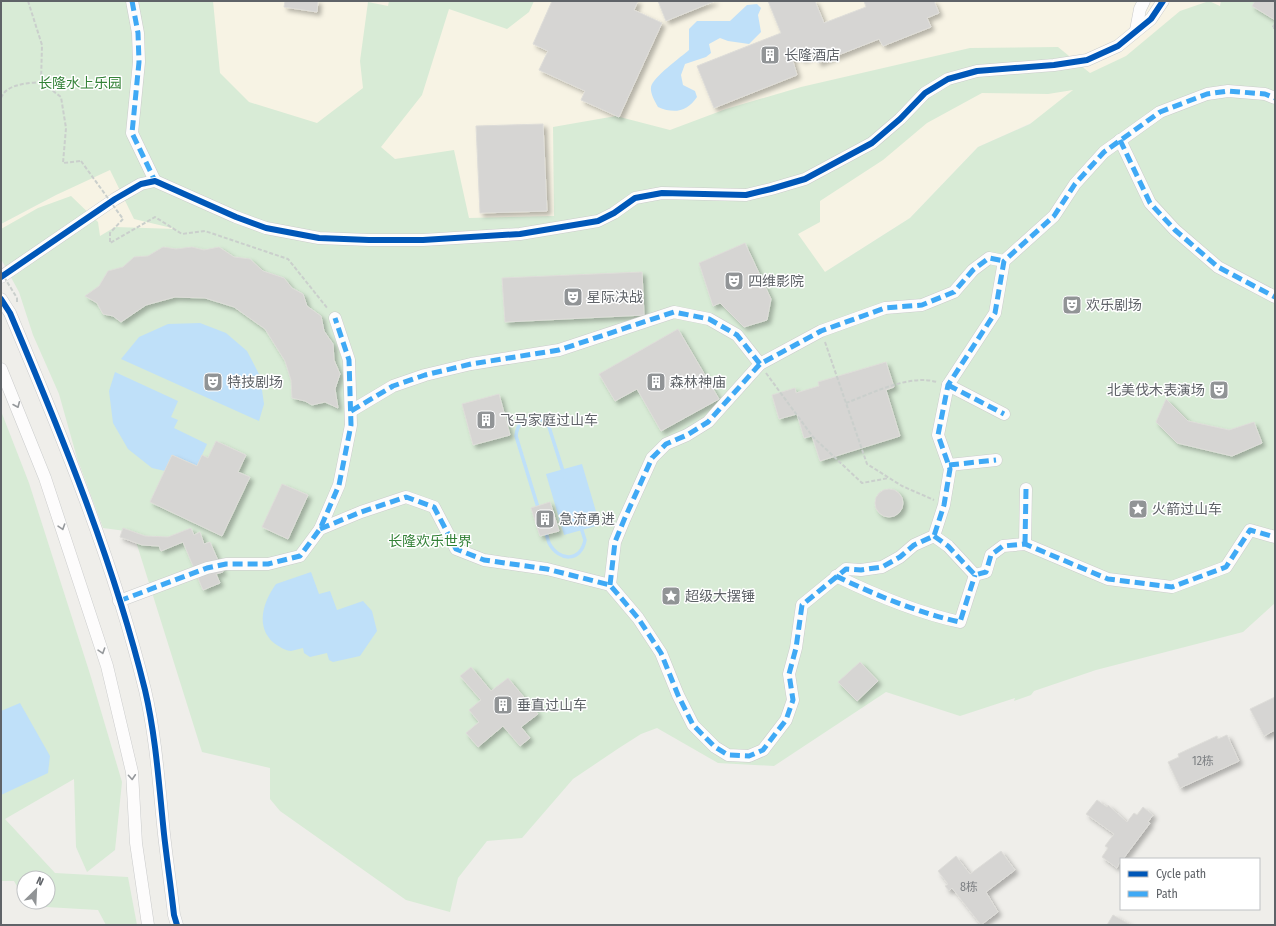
<svg xmlns="http://www.w3.org/2000/svg" width="1276" height="926" font-family="'Fira Sans Condensed','Noto Sans SC',sans-serif">
<style>
.commercial{fill:#f7f3e4}
.green{fill:#d8ebd6;fill-rule:evenodd}
.water{fill:#bfe0f9}
.lines{fill:none;stroke-linecap:round;stroke-linejoin:round}
.stream{stroke:#bfe0f9;stroke-width:3.5}
.building{fill:#d6d5d3;stroke:#deddd9;filter:url(#shadow)}
.minor-casing{stroke:#cbcccc;stroke-width:13}
.path{stroke:#cacfcc;stroke-width:2;stroke-dasharray:4 2;stroke-linecap:butt}
.minor{stroke:#fdfcfc;stroke-width:12}
.path-bridge{stroke:#cacfcc;stroke-width:2;stroke-dasharray:4 2;stroke-linecap:butt}
.quiet{stroke:#3fa9f5;stroke-width:5;stroke-dasharray:10 5;stroke-linecap:butt}
.cycleway-casing{stroke:#fff;stroke-width:8}
.cycleway{stroke:#0057b8;stroke-width:6}
.oneway{stroke:#96999c}
.labels{text-anchor:middle;stroke-width:3;stroke-linejoin:round;paint-order:stroke}
.number-label{font-size:12px;fill:#7e8184}
.poi-label{font-size:14px;fill:#5f6368;stroke:#fff;text-anchor:start}
.park-label{font-size:14px;fill:#348238;stroke:#fff}
</style>
<defs>
<filter id="shadow"><feDropShadow dx="3.5" dy="3.5" stdDeviation="2" flood-color="#0004"/></filter>
</defs>
<rect width="100%" height="100%" fill="#efeeea"/>
<polygon class="commercial" points="162,1 1221,1 1212,41 978,147 910,218 825,272 69,257 1,258 1,224 56,195"/>
<g class="green">
<path d="M1,1H213L220,73L249,102L317,123L363,88L360,61L368,2L388,6L389,1H534L529,12L507,29L449,9L422,95L381,147L395,159L454,150L469,218L554,216L553,127L616,116L670,130L726,109L801,87L970,48L1058,47L1090,73L1126,56L1180,11L1209,1L1220,6L1221,1H1275V603L1243,632L1096,670L1034,691L1031,695L1014,701L1015,698L960,716L886,692L774,766L718,763L657,728L641,734L619,748L573,779L522,838L487,841L458,878L450,912L406,900L280,811L270,799V768L202,752L133,532L103,528L77,458L59,394L33,335L19,292L1,259V229L38,208L71,196L98,222L100,236L115,227L176,229L134,219L110,170L56,195L1,224ZM1073,90L1030,124L978,147L910,218L825,272L798,234L820,222V201L883,160L927,123L982,93L1048,94Z"/>
<polygon points="1,411 29,483 90,674 122,782 115,850 87,872 76,847 74,779 5,819 55,873 128,877 137,925 106,925 98,910 46,907 27,902 48,902 48,878 24,878 24,899 14,881 1,881"/>
</g>
<g class="water">
<path d="M757,4L761,8L758,15L761,32L749,44L728,41L720,38L709,44L711,53L706,57L685,64L681,75L683,85L695,91L697,97C687,112 674,114 658,107C655,102 650,93 651,87C653,77 681,57 689,50V29L697,21H730L747,5Z"/>
<polygon points="200,323 226,333 247,351 260,376 264,404 259,421 121,359 139,337 168,324"/>
<polygon points="115,372 178,401 171,417 178,420 174,428 207,444 197,466 172,455 165,471 152,468 128,449 113,423 109,391"/>
<polygon points="582,464 600,525 564,535 546,474"/>
<path d="M311,572L319,594L330,591L337,610L363,601L372,611L377,631L360,656L333,662L329,660L327,653L310,657L304,653L303,648C299,649 295,650 291,651C286,651 278,646 274,643C255,627 263,602 276,584Z"/>
<polygon points="20,703 50,756 48,773 1,795 1,711"/>
</g>
<g class="lines">
<path class="stream" d="M535,417L546,422L549,427L585,540C581,562 559,562 549,543L516,436C517,424 523,418 535,417Z"/>
</g>
<g class="building">
<polygon points="285,1 318,1 317,12 284,7"/>
<polygon points="552,1 638,1 634,10 662,23 619,117 581,100 585,91 539,70 548,51 533,44"/>
<polygon points="658,1 715,1 666,21"/>
<polygon points="768,1 815,1 824,23 866,7 864,1 934,1 939,13 927,18 931,27 883,46 879,39 818,63 815,54 801,60 800,55 792,58 797,75 714,108 697,66 781,33"/>
<polygon points="1255,1 1275,1 1275,20 1252,6"/>
<polygon points="543,124 547,211 480,213 476,126"/>
<polygon points="745,243 771,299 767,320 744,327 720,303 713,306 699,263"/>
<polygon points="163,247 176,249 192,247 204,250 219,247 234,257 250,259 263,271 284,278 292,288 303,294 307,306 321,316 324,331 333,344 334,360 340,374 335,389 338,408 325,402 312,405 305,401 292,398 291,380 285,361 265,329 234,307 205,298 175,297 146,305 121,322 113,316 103,314 97,303 85,296 99,286 108,271 123,267 134,257 148,256"/>
<polygon points="642,272 644,315 505,322 502,278"/>
<polygon points="678,329 719,399 661,431 637,389 615,401 599,374"/>
<polygon points="886,362 894,387 886,390 900,436 820,461 812,436 804,438 797,414 779,419 772,395 795,388 796,393 819,386 818,382"/>
<polygon points="499,394 510,435 473,445 462,404"/>
<polygon points="1166,399 1188,421 1229,430 1254,422 1262,443 1232,456 1177,443 1156,422"/>
<polygon points="216,441 246,455 238,472 250,477 222,536 150,502 172,455 197,466 202,455 208,458"/>
<polygon points="282,484 308,495 288,539 262,527"/>
<circle cx="889" cy="503" r="14"/>
<polygon points="550,502 559,531 540,536 531,508"/>
<polygon points="123,528 145,536 168,537 191,528 194,535 200,532 204,544 210,542 223,572 216,574 220,583 203,590 183,542 161,551 159,546 142,545 120,537"/>
<polygon points="860,662 878,681 857,701 838,682"/>
<polygon points="471,667 491,691 508,678 538,714 521,727 530,738 520,746 503,726 478,747 466,733 479,722 469,710 481,700 460,676"/>
<polygon points="1275,697 1275,730 1264,736 1250,709"/>
<polygon points="1227,735 1239,761 1180,788 1168,762 1179,757 1178,754 1217,736 1218,739"/>
<polygon points="1097,800 1107,807 1108,805 1127,822 1134,813 1137,815 1143,807 1153,815 1148,822 1150,823 1123,859 1121,859 1117,868 1102,857 1108,848 1105,846 1114,834 1086,814"/>
<polygon points="1001,851 1015,870 986,892 998,912 981,925 952,888 949,891 945,886 948,884 938,871 956,856 970,874"/>
<polygon points="1113,915 1131,925 1107,925"/>
</g>
<g class="lines">
<defs>
<g id="minor">
<polyline points="132,1 138,33 139,62 132,133 155,181"/>
<polyline points="1136,30 1140,9 1144,1"/>
<polyline points="1120,140 1150,203 1175,230 1218,267 1275,297"/>
<polyline points="1,277 115,199 141,184 155,181 236,217 266,228 319,238 369,240 423,240 520,234 598,221 614,213 635,198 662,193 746,195 771,189 805,179 872,143 900,119 925,93 948,79 977,71 1054,65 1087,60 1118,46 1151,19 1163,1"/>
<path d="M1,299L10,313C62,436 113,560 145,690C156,737 159,786 164,834C167,861 171,888 174,915L177,925"/>
<polyline points="1,369 45,478 107,666 132,772 136,843 148,925"/>
<polyline points="948,385 1004,414"/>
<polyline points="351,411 393,386 425,375 471,364 559,350 674,312 709,319 737,335 760,364"/>
<polyline points="949,465 996,460"/>
<polyline points="320,529 361,512 406,497 434,507 456,549 484,560 547,569 610,585 638,618 661,653 678,695 693,725 715,747 728,755 749,756 763,750 786,720 793,700 789,674 796,648 802,605 846,569 861,570 882,567 900,557 914,545 934,536 944,505 950,469 938,435 948,385 995,313 1004,261 1054,216 1075,184 1104,152 1160,112 1207,94 1228,91 1265,94 1275,98"/>
<polyline points="934,536 948,546 975,575 986,572 991,555 1003,546 1025,544 1108,579 1172,587 1226,567 1250,530 1275,537"/>
<polyline points="1025,544 1026,489"/>
<path d="M836,576C875,595 919,613 960,622L975,575"/>
<polyline points="610,585 615,542 624,520 652,458 666,444 687,435 708,422 760,364 821,331 885,308 922,305 954,292 973,270 989,258 1004,261"/>
<polyline points="119,601 207,568 226,564 268,564 300,556 320,529 339,485 351,425 349,360 335,318"/>
</g>
</defs>
<use href="#minor" class="minor-casing"/>
<g class="path">
<polyline points="28,1 42,45 41,82"/>
<polyline points="1275,24 1272,28 1275,28"/>
<path d="M1,98C6,84 28,83 41,82L61,97L66,128L63,163L81,161"/>
<polyline points="123,219 110,233 110,243 155,217 182,234 205,231 288,259 328,309"/>
<polyline points="17,298 17,303"/>
<polyline points="825,342 867,464 902,486 934,500"/>
<polyline points="766,373 813,437 862,483 889,478"/>
<path d="M846,403C873,393 909,374 937,382"/>
</g>
<use href="#minor" class="minor"/>
<g class="path-bridge">
<polyline points="81,161 123,219"/>
<polyline points="1,272 17,298"/>
</g>
<g class="quiet">
<polyline points="132,1 138,33 139,62 132,133 155,181"/>
<polyline points="1120,140 1150,203 1175,230 1218,267 1275,297"/>
<polyline points="948,385 1004,414"/>
<polyline points="351,411 393,386 425,375 471,364 559,350 674,312 709,319 737,335 760,364"/>
<polyline points="949,465 996,460"/>
<polyline points="320,529 361,512 406,497 434,507 456,549 484,560 547,569 610,585 638,618 661,653 678,695 693,725 715,747 728,755 749,756 763,750 786,720 793,700 789,674 796,648 802,605 846,569 861,570 882,567 900,557 914,545 934,536 944,505 950,469 938,435 948,385 995,313 1004,261 1054,216 1075,184 1104,152 1160,112 1207,94 1228,91 1265,94 1275,98"/>
<polyline points="934,536 948,546 975,575 986,572 991,555 1003,546 1025,544 1108,579 1172,587 1226,567 1250,530 1275,537"/>
<polyline points="1025,544 1026,489"/>
<path d="M836,576C875,595 919,613 960,622L975,575"/>
<polyline points="610,585 615,542 624,520 652,458 666,444 687,435 708,422 760,364 821,331 885,308 922,305 954,292 973,270 989,258 1004,261"/>
<polyline points="119,601 207,568 226,564 268,564 300,556 320,529 339,485 351,425 349,360 335,318"/>
</g>
<defs>
<g id="cycleway">
<polyline points="1,277 115,199 141,184 155,181 236,217 266,228 319,238 369,240 423,240 520,234 598,221 614,213 635,198 662,193 746,195 771,189 805,179 872,143 900,119 925,93 948,79 977,71 1054,65 1087,60 1118,46 1151,19 1163,1"/>
<path d="M1,299L10,313C62,436 113,560 145,690C156,737 159,786 164,834C167,861 171,888 174,915L177,925"/>
</g>
</defs>
<use href="#cycleway" class="cycleway-casing"/>
<use href="#cycleway" class="cycleway"/>
</g>
<defs><path id="oneway-chevron" d="M-2-3.5L2.5 0L-2 3.5" fill="none" stroke-width="1.6" stroke-linecap="round" stroke-linejoin="round"/></defs>
<g class="oneway">
<use href="#oneway-chevron" transform="translate(17 405) rotate(67)"/>
<use href="#oneway-chevron" transform="translate(62 527) rotate(72)"/>
<use href="#oneway-chevron" transform="translate(102 651) rotate(72)"/>
<use href="#oneway-chevron" transform="translate(132 777) rotate(86)"/>
</g>
<defs>
<symbol id="building-square" viewBox="-11 -11 22 22"><rect x="-9" y="-9" width="18" height="18" rx="4" fill="#919496" stroke="#fff"/><path d="M-4-6H4V6H1V3H-1V6H-4ZM-2.5-4.3h1.7v1.8h-1.7ZM.8-4.3h1.7v1.8H.8ZM-2.5-1h1.7V.8h-1.7ZM.8-1h1.7V.8H.8Z" fill="#fff"/></symbol>
<symbol id="theatre-square" viewBox="-11 -11 22 22"><rect x="-9" y="-9" width="18" height="18" rx="4" fill="#919496" stroke="#fff"/><path d="M-5-5.5Q0-4 5-5.5V0Q5 5 0 6Q-5 5-5 0ZM-3.3-2.5H-1v1.5H-3.3ZM1-2.5H3.3v1.5H1ZM-2.8 1Q0 5.5 2.8 1Z" fill="#fff"/></symbol>
<symbol id="sight-square" viewBox="-11 -11 22 22"><rect x="-9" y="-9" width="18" height="18" rx="4" fill="#919496" stroke="#fff"/><path d="M0-6L1.8-2.2L6-1.7L2.9 1.2L3.7 5.4L0 3.3L-3.7 5.4L-2.9 1.2L-6-1.7L-1.8-2.2Z" fill="#fff"/></symbol>
</defs>
<g fill-rule="evenodd">
<use href="#building-square" x="759" y="44" width="22" height="22"/>
<use href="#theatre-square" x="723" y="270" width="22" height="22"/>
<use href="#theatre-square" x="562" y="286" width="22" height="22"/>
<use href="#theatre-square" x="1061" y="294" width="22" height="22"/>
<use href="#theatre-square" x="202" y="371" width="22" height="22"/>
<use href="#building-square" x="645" y="371" width="22" height="22"/>
<use href="#theatre-square" x="1208" y="379" width="22" height="22"/>
<use href="#building-square" x="475" y="409" width="22" height="22"/>
<use href="#sight-square" x="1127" y="498" width="22" height="22"/>
<use href="#building-square" x="534" y="508" width="22" height="22"/>
<use href="#sight-square" x="660" y="585" width="22" height="22"/>
<use href="#building-square" x="492" y="694" width="22" height="22"/>
</g>
<g class="labels">
<g class="number-label">
<text x="1203" y="765">12栋</text>
<text x="969" y="891">8栋</text>
</g>
<g class="poi-label">
<text x="784" y="60">长隆酒店</text>
<text x="748" y="286">四维影院</text>
<text x="587" y="302">星际决战</text>
<text x="1086" y="310">欢乐剧场</text>
<text x="227" y="387">特技剧场</text>
<text x="670" y="387">森林神庙</text>
<text x="1205" y="395" text-anchor="end">北美伐木表演场</text>
<text x="500" y="425">飞马家庭过山车</text>
<text x="1152" y="514">火箭过山车</text>
<text x="559" y="524">急流勇进</text>
<text x="685" y="601">超级大摆锤</text>
<text x="517" y="710">垂直过山车</text>
</g>
<g class="park-label">
<text x="80" y="88">长隆水上乐园</text>
<text x="430" y="546">长隆欢乐世界</text>
</g>
</g>
<rect width="1276" height="926" fill="none" stroke="#5f6368" stroke-width="4"/>
<rect x="1120" y="858" width="140" height="52" fill="#ffffff" stroke="#bfc1c3"/>
<rect x="1128" y="871" width="20" height="6" fill="#0057b8" stroke="#bfc1c3"/>
<text x="1156" y="878" font-size="12" fill="#5f6368">Cycle path</text>
<rect x="1128" y="891" width="20" height="6" fill="#3fa9f5" stroke="#bfc1c3"/>
<text x="1156" y="898" font-size="12" fill="#5f6368">Path</text>
<g transform="translate(36 890) rotate(24)"><circle r="19" fill="#ffffff" stroke="#bfc1c3"/>
<path d="M0-3L7 15L0 10L-7 15Z" fill="#919496"/>
<text y="-6" font-size="11" font-weight="bold" text-anchor="middle" fill="#5f6368">N</text>
</g>
</svg>
